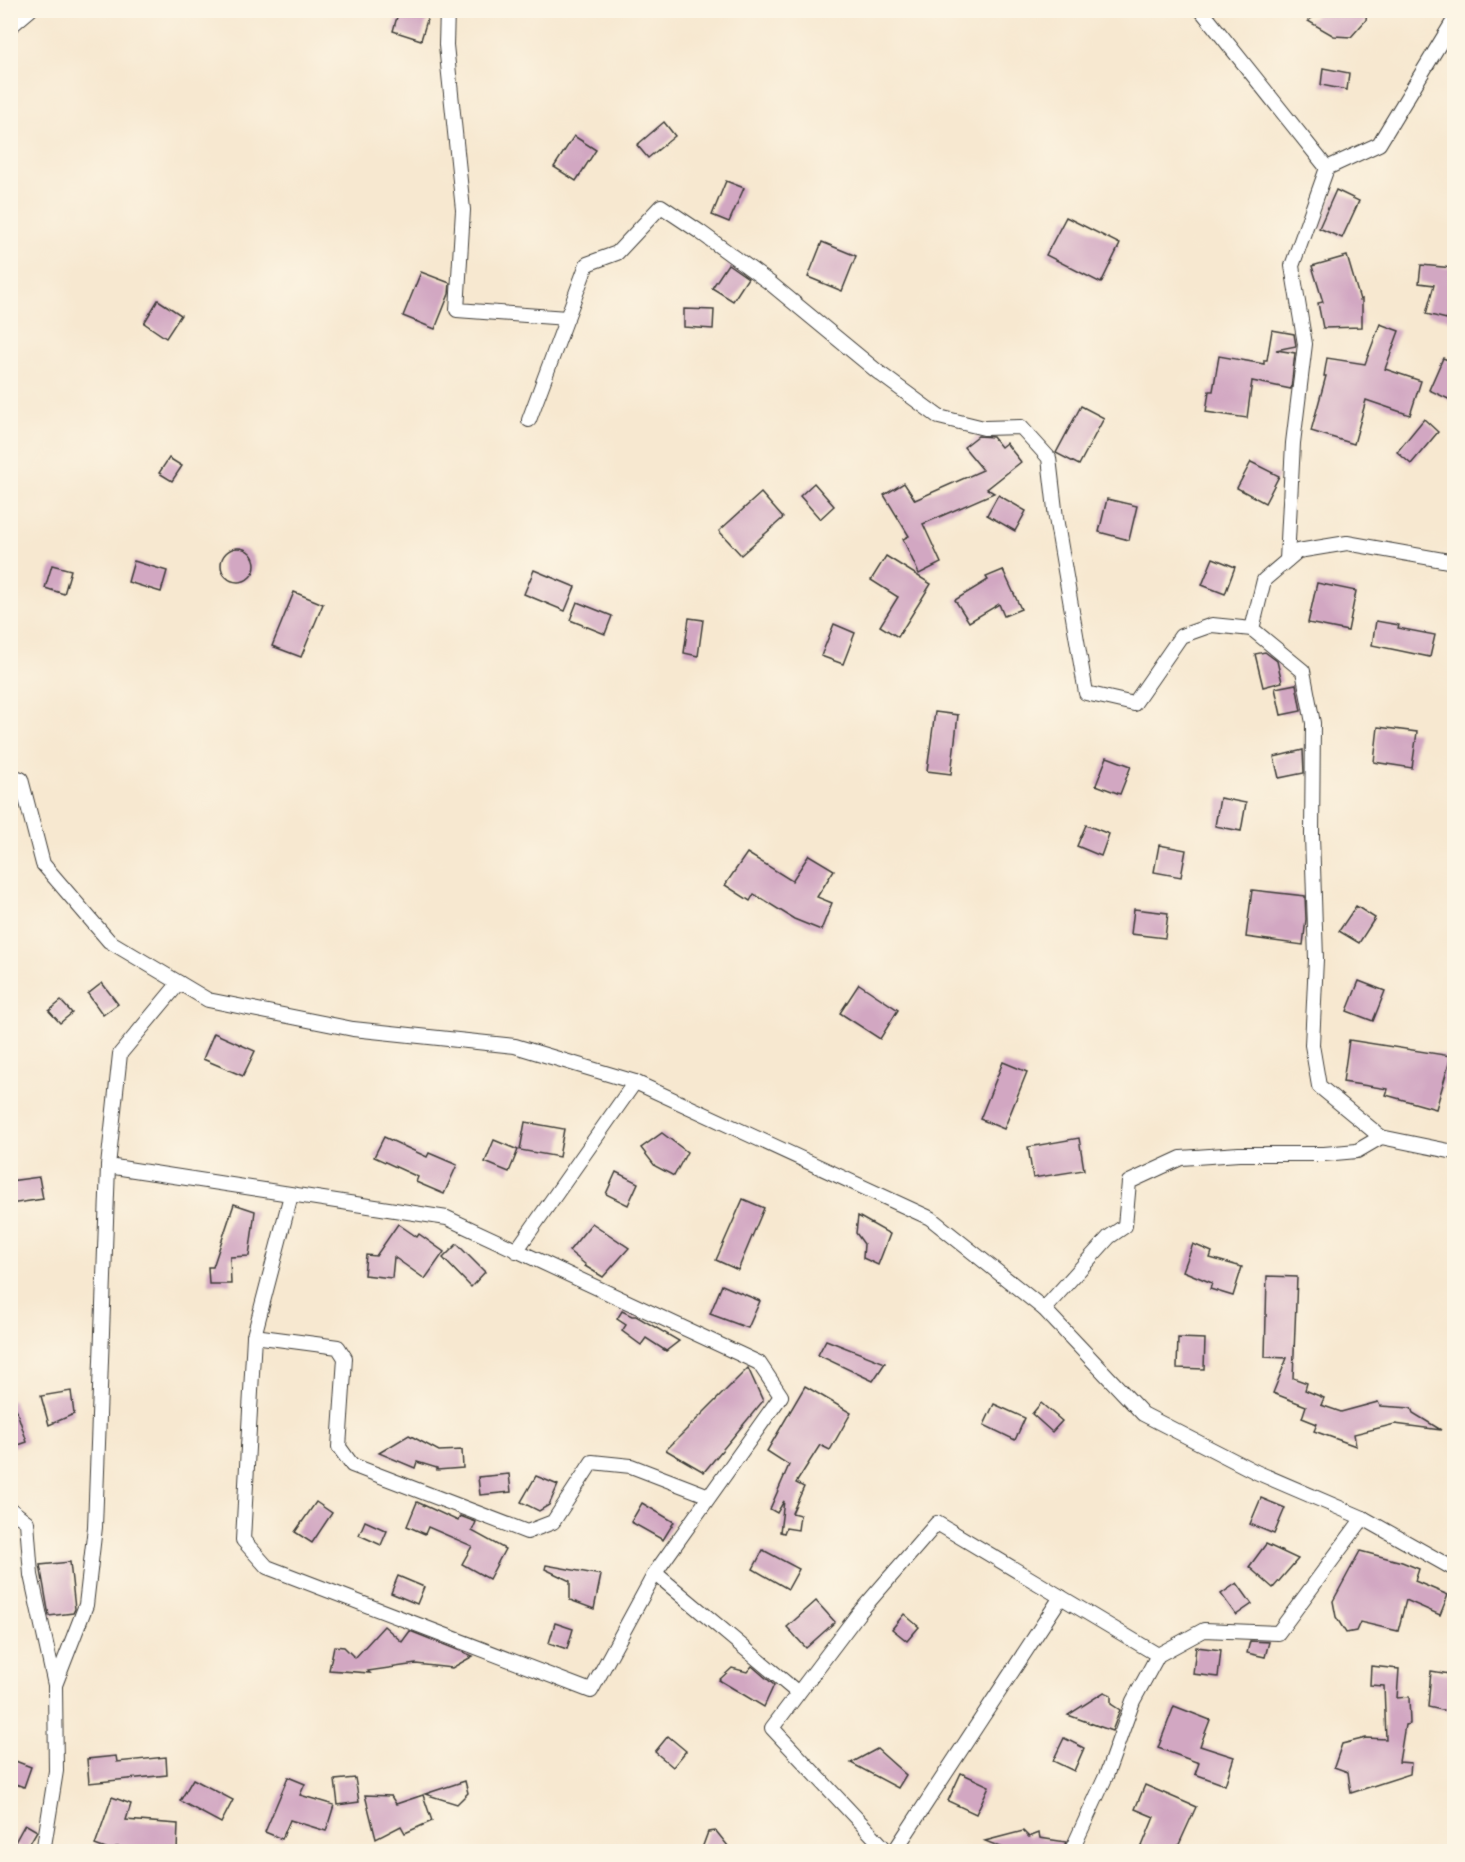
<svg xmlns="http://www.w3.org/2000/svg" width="1465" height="1862" font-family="Delius,sans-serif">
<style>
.building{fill:#d2a7c2}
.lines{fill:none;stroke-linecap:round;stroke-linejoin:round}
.minor-casing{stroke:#3d3b37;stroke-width:16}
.minor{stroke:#fff;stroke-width:14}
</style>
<rect width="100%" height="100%" fill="#fcf5e5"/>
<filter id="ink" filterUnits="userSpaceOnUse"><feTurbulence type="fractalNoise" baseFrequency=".0167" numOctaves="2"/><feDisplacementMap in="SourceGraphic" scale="12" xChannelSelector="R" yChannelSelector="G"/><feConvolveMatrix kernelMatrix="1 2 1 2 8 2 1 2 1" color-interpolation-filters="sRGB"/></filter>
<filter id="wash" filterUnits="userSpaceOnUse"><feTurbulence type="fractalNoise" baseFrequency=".008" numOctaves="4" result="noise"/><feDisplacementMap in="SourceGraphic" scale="24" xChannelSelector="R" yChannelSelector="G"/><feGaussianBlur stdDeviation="1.35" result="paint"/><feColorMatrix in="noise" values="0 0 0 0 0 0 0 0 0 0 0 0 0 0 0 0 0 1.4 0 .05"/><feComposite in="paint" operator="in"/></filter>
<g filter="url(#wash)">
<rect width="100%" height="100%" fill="#f7e8d0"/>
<g id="blocks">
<g class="building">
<polygon points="399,10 430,10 421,40 393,31"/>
<polygon points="1323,10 1367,10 1366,20 1351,37 1334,36 1308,21"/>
<polygon points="1323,68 1349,73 1347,90 1321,85"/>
<polygon points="664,122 675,136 648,158 637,145"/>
<polygon points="574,136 596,150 576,181 554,167"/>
<polygon points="726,181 744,188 729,222 712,215"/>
<polygon points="1336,190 1359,201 1342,238 1319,228"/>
<polygon points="1066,217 1120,244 1101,283 1046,255"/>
<polygon points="822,242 856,256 842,291 808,277"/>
<polygon points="1347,256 1360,300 1362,299 1362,327 1323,328 1318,303 1323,302 1312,266"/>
<polygon points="728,264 748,278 733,301 712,288"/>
<polygon points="1421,265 1453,268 1450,300 1455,301 1455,321 1426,314 1434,285 1419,283"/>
<polygon points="421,272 450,283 449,294 435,329 403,316"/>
<polygon points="158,300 181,315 166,338 144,323"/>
<polygon points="684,309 714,310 713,329 684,327"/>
<polygon points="1380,324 1399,331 1385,369 1421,381 1410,415 1366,400 1354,444 1311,431 1326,376 1324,376 1327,358 1365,364"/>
<polygon points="1272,330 1294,334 1296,346 1276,350 1295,353 1291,389 1252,381 1247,418 1206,412 1209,391 1213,391 1219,356 1264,364 1264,360 1267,360"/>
<polygon points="1443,358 1455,363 1455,402 1429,390"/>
<polygon points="1081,406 1104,418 1079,465 1056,453"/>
<polygon points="1424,419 1438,432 1411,464 1397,452"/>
<polygon points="978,436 993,437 1001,447 1006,443 1021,462 987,489 994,493 923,524 941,563 919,574 903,539 909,536 884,495 904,483 915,500 983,470 964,447"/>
<polygon points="169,458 182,466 172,481 159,473"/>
<polygon points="1251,462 1279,476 1265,503 1237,488"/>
<polygon points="814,483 834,506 820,519 800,496"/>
<polygon points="761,493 783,518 741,555 719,531"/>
<polygon points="998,495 1026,511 1015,531 987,515"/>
<polygon points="1107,499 1137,506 1129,540 1099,532"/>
<circle cx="238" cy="565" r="17"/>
<polygon points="886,556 931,584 898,637 880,626 898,597 871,580"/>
<polygon points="1213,558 1235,567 1225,594 1202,585"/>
<polygon points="134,561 167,571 161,592 128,582"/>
<polygon points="52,565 71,570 64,594 45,588"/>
<polygon points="534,570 575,587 565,611 524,594"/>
<polygon points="1003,570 1021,609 1004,616 999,604 969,622 955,600 988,580 986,577"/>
<polygon points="1317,583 1356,591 1348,631 1308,623"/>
<polygon points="294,592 323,604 301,657 272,646"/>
<polygon points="577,602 612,616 605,634 570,620"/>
<polygon points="689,618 703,620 698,656 684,653"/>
<polygon points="1376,621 1399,625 1398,628 1435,635 1430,657 1372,645"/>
<polygon points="834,624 855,633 843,664 821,656"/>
<polygon points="1265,652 1277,661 1282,682 1263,687 1255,654"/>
<polygon points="1296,684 1301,711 1281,715 1275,688"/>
<polygon points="935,712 958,715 951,774 927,771"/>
<polygon points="1378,727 1417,732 1412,768 1374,762"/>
<polygon points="1303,750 1304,773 1279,778 1274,757"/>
<polygon points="1107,757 1131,766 1120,794 1096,785"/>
<polygon points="1220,798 1246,803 1241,831 1215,826"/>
<polygon points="1086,825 1109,834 1101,856 1077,846"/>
<polygon points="1159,845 1186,850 1181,877 1154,872"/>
<polygon points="747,853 792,881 809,855 834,870 817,897 832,903 821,930 794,919 754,894 750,901 725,885"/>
<polygon points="1252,890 1305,896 1306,919 1303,945 1246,937"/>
<polygon points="1356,906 1375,918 1359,943 1339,931"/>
<polygon points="1134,909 1168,913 1165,938 1131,934"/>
<polygon points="1359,981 1385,991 1373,1021 1347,1011"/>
<polygon points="102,983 118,1004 103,1015 88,994"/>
<polygon points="859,984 898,1010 880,1039 840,1013"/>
<polygon points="61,1001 72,1013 60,1023 49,1011"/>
<polygon points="214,1033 255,1051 243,1076 203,1059"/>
<polygon points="1349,1040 1451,1056 1436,1109 1386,1095 1388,1089 1343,1082"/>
<polygon points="1003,1062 1027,1072 1004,1129 980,1119"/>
<polygon points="525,1122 564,1129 559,1157 520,1150"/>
<polygon points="662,1133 687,1152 674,1176 655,1166 641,1148"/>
<polygon points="384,1137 427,1157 429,1153 457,1165 444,1194 416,1182 418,1177 374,1157"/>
<polygon points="1079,1138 1084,1170 1033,1178 1028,1147"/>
<polygon points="494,1140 518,1150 509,1172 485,1162"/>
<polygon points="616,1172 638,1183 628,1205 606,1194"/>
<polygon points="39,1177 43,1199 10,1204 10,1181"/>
<polygon points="743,1199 764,1208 738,1270 716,1260"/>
<polygon points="234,1204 255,1211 249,1256 230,1257 231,1284 209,1284 208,1267 213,1267"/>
<polygon points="858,1216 890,1234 878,1265 863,1258 864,1244 856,1233"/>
<polygon points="592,1223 629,1248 603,1277 585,1266 586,1265 569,1251"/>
<polygon points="398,1224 417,1237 419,1234 444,1252 425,1279 394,1257 392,1278 364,1275 366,1255 376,1256"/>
<polygon points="457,1244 485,1272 471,1287 443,1258"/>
<polygon points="1193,1244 1212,1252 1210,1258 1242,1267 1233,1296 1210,1289 1212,1283 1183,1271"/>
<polygon points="1267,1276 1297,1277 1293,1378 1307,1383 1305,1390 1324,1398 1321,1405 1341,1412 1378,1402 1380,1406 1411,1408 1413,1413 1441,1430 1395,1424 1354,1434 1356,1446 1314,1431 1317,1424 1302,1418 1306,1406 1273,1393 1287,1358 1265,1357"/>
<polygon points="722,1285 760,1301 748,1328 710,1314"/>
<polygon points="622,1311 632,1316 636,1316 679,1341 666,1351 646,1338 641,1345 622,1331 626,1325 617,1319"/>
<polygon points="1178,1338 1205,1339 1204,1369 1177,1368"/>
<polygon points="826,1340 885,1363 873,1381 818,1355"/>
<polygon points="748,1368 763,1401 704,1472 666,1450"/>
<polygon points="805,1386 851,1413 830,1450 820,1445 796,1483 804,1487 792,1513 800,1515 798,1530 786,1528 784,1533 780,1532 784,1501 777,1513 770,1509 789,1465 767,1451"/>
<polygon points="71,1391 74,1414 49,1425 41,1396"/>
<polygon points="13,1400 27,1442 10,1448 10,1401"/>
<polygon points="1041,1403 1062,1421 1052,1432 1032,1414"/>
<polygon points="994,1404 1025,1418 1015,1440 984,1425"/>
<polygon points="409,1435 439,1451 462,1450 463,1468 437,1470 437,1468 417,1462 415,1468 379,1453"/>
<polygon points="509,1474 511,1492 480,1495 478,1477"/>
<polygon points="536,1476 558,1485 549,1505 539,1511 521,1502"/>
<polygon points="1261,1498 1285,1508 1274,1534 1250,1524"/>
<polygon points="316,1502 332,1513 312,1543 295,1532"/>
<polygon points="417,1502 458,1521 460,1516 476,1522 472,1531 505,1549 489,1579 462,1564 472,1546 428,1527 425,1534 407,1526"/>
<polygon points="642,1503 674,1522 663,1540 631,1522"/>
<polygon points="365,1521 387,1531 381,1545 359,1535"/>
<polygon points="1266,1544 1298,1559 1273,1588 1249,1567"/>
<polygon points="763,1550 799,1569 788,1589 753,1569"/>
<polygon points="1360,1551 1402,1562 1419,1569 1415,1581 1448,1595 1440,1615 1406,1600 1398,1631 1360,1622 1356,1631 1346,1633 1336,1617 1333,1601"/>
<polygon points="70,1562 75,1609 73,1613 49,1616 40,1565"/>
<polygon points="546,1565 601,1575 594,1609 570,1600 570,1581 545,1569"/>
<polygon points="398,1576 424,1587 417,1604 391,1593"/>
<polygon points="1237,1583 1252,1604 1236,1615 1221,1594"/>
<polygon points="816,1601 835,1622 806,1648 787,1627"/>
<polygon points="904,1614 919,1627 907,1641 892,1629"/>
<polygon points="555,1623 573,1629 567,1649 549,1643"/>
<polygon points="384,1626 402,1642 410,1631 473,1656 452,1668 416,1664 368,1671 370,1673 329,1670 334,1646 344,1647 355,1658"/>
<polygon points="1250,1641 1269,1642 1265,1657 1247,1653"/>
<polygon points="1196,1647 1221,1650 1218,1677 1193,1674"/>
<polygon points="752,1666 774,1685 764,1707 719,1680 732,1668 747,1672"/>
<polygon points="1371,1666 1399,1669 1397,1698 1409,1697 1410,1724 1405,1725 1399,1762 1411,1763 1410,1774 1351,1793 1348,1772 1334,1767 1342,1744 1366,1738 1386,1739 1384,1686 1370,1685"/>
<polygon points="1431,1671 1455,1675 1455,1713 1428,1707"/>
<polygon points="1104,1692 1111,1695 1111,1704 1120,1710 1112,1731 1068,1715"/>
<polygon points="1174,1706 1210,1720 1200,1746 1234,1757 1225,1785 1195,1774 1199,1763 1158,1748"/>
<polygon points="668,1736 686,1751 673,1767 655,1752"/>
<polygon points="1064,1738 1084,1748 1074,1771 1053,1761"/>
<polygon points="877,1749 906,1775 898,1788 851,1763"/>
<polygon points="116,1756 117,1762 166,1757 167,1775 89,1783 87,1759"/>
<polygon points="10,1759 31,1767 24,1787 10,1782"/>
<polygon points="961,1773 989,1786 976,1814 948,1801"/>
<polygon points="288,1777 305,1784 300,1795 334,1805 326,1831 290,1820 282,1839 265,1832"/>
<polygon points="355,1778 359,1802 338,1805 335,1780"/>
<polygon points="193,1779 233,1800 221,1823 180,1801"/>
<polygon points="465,1781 468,1793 457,1804 425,1794"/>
<polygon points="1145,1785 1196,1807 1176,1851 1140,1851 1154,1817 1135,1809"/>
<polygon points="365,1795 391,1796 396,1804 423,1795 432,1821 405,1833 401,1826 376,1839"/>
<polygon points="112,1797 131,1804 126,1820 178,1824 177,1851 145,1851 144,1848 116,1847 114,1851 111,1851 95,1845"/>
<polygon points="25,1824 37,1831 26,1850 14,1844"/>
<polygon points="716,1831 732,1851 701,1851 708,1832"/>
<polygon points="1023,1831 1029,1837 1039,1833 1040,1838 1066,1842 1062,1851 1028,1851 1026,1848 1011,1851 985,1841"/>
</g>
</g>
</g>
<g filter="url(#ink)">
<use href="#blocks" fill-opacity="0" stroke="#3d3b37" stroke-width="1.5"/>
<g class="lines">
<defs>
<g id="minor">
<polyline points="447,10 446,45 463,210 457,310 567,318"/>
<polyline points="1201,10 1327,168"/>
<polyline points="10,27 30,10"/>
<polyline points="529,420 587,264 617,253 661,206 700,232 770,283 878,372 939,417 984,428 1021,427 1049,458 1056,518 1086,693 1134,704 1181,636 1212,625 1252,629"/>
<polyline points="1287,560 1293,443 1305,344 1292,266 1327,168 1379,144 1454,20"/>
<polyline points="10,775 21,779 43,864 109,941 208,1000 353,1029 515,1046 635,1082 930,1218 1044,1309 1143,1414 1256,1472 1363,1518 1454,1569"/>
<polyline points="179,983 120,1054 108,1166 447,1218 759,1363 781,1396 655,1573 798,1693"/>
<polyline points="1381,1137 1319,1086 1312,1045 1316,959 1312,835 1313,723 1303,671 1252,629 1264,580 1298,551 1347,543 1454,562"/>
<polyline points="291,1195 254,1336 243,1540 267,1567 591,1691 655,1573"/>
<polyline points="516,1251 635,1082"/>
<polyline points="1044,1309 1109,1237 1125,1226 1129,1182 1181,1158 1239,1154 1324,1154 1357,1151 1381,1137 1454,1152"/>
<polyline points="254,1336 338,1347 345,1358 339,1447 352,1465 527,1532 553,1522 592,1462 631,1466 709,1496"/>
<polyline points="10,1509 27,1522 31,1575 55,1685"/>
<polyline points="42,1852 44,1846 56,1771 55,1685 86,1605 95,1527 108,1166"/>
<polyline points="888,1852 772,1728 858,1614 937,1523 1158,1655"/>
<polyline points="894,1852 1061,1597"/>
<polyline points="1071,1852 1106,1776 1133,1701 1158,1655 1204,1630 1278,1633 1363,1518"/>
</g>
</defs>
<use href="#minor" class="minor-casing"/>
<use href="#minor" class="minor"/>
</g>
</g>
<rect width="1465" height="1862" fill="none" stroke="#fcf5e5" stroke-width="36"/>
</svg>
